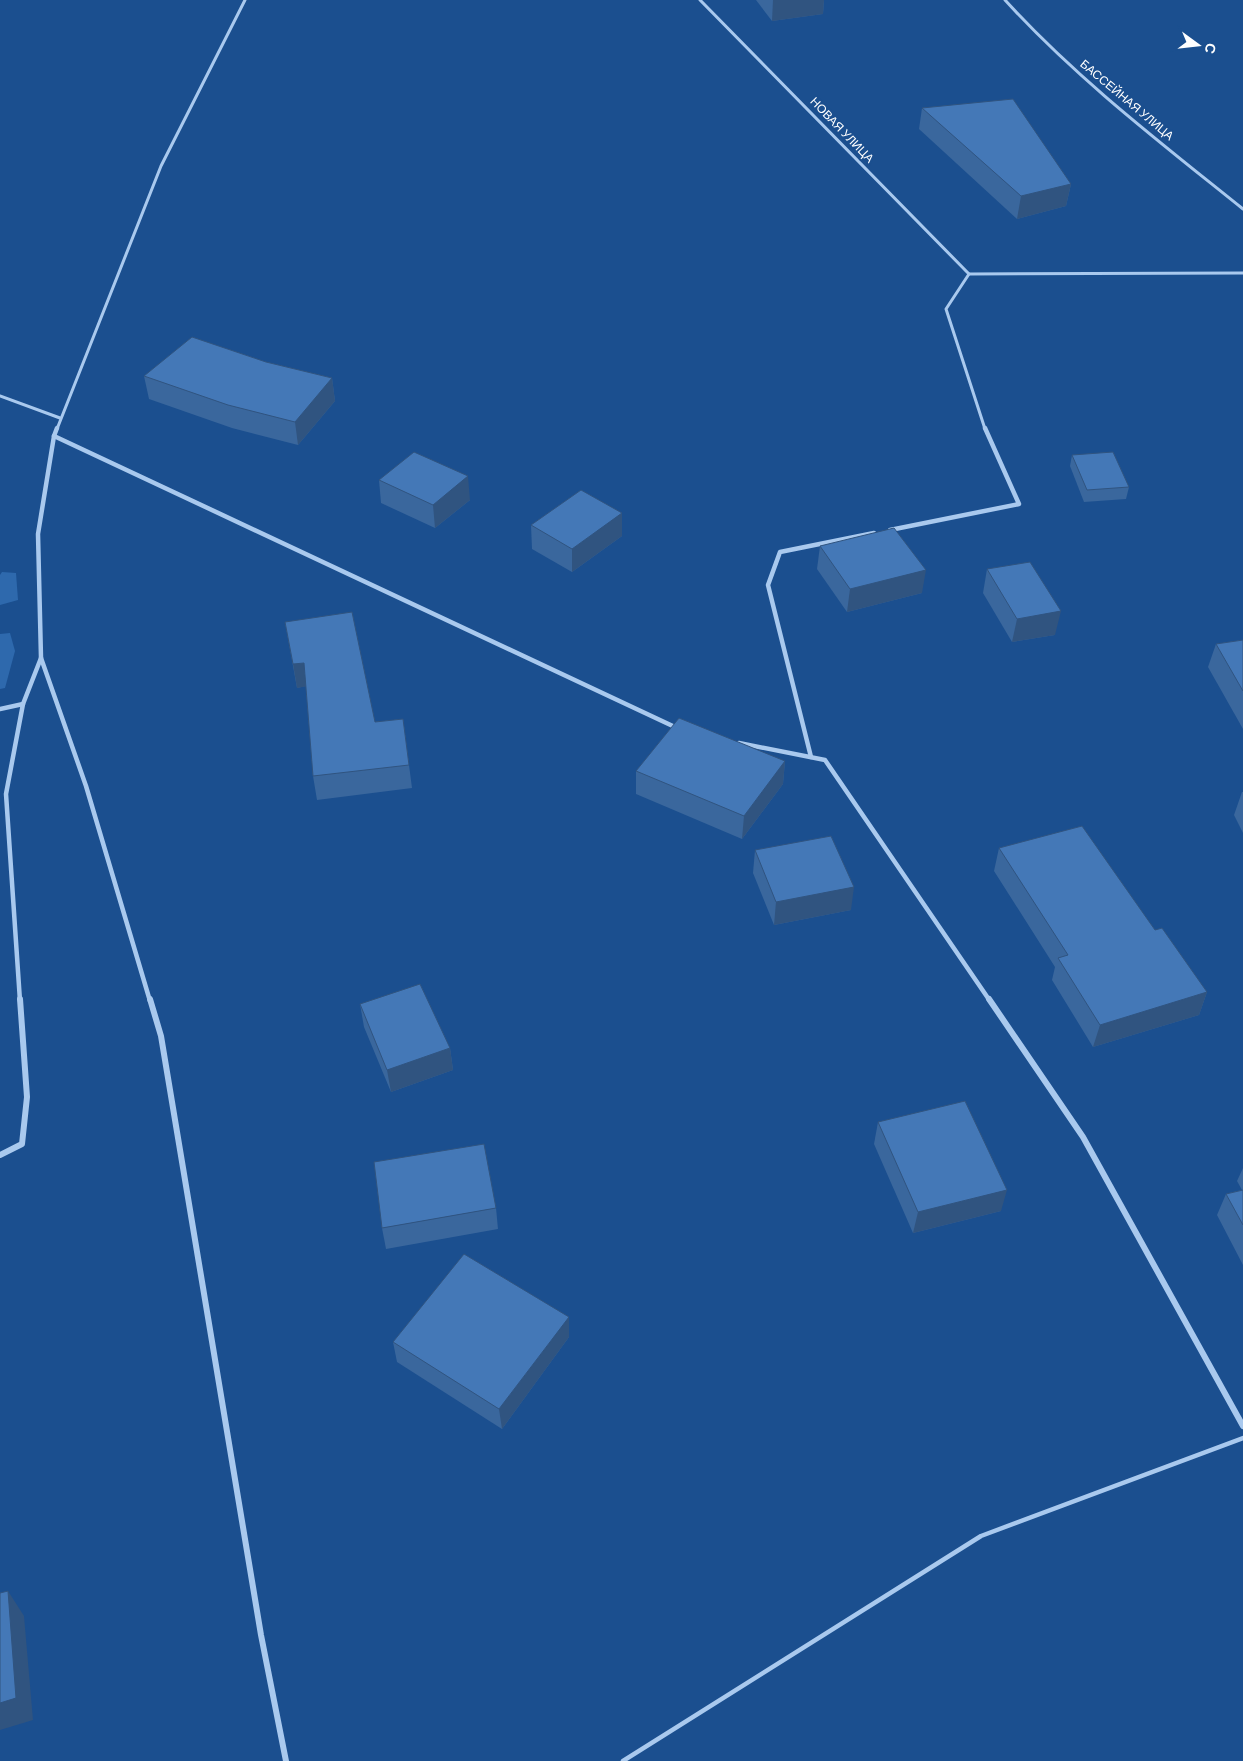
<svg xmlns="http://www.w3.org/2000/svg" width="1243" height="1761" font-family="Barlow,sans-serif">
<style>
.green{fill:#2e69ad}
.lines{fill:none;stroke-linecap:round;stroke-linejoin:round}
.lane{stroke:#a9c9ee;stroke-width:4.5}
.street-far2{stroke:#a9c9ee;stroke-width:3}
.street-far1{stroke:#a9c9ee;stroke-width:4.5}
.street{stroke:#a9c9ee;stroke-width:6}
.wall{fill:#3a679d}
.shaded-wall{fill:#305480}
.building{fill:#4478b7;stroke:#305480}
.labels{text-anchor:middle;stroke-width:4;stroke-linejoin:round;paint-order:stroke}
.far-street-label{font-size:12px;fill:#fff;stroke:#1b4f8f}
</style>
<rect width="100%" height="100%" fill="#1b4f8f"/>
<g class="green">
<polygon points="2,572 16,573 18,600 0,605 0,575"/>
<polygon points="10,633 15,651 5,688 0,689 0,634"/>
</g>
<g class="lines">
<polyline class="lane" points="623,1761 981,1536 1243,1438"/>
<g class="street-far2">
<polyline points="700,0 969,274"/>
<path d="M1005,0C1076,78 1161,143 1243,209"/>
<polyline points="0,396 60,418"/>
<polyline points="57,429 161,166 245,0"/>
<polyline points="985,429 946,309 969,274 1243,273"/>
</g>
<g class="street-far1">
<polyline points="57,428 54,436 38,534 41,658 86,786 150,1001"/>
<polyline points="54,436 677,728"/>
<polyline points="890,530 1019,504 985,428"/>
<polyline points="0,709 23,704"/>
<polyline points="739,743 825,760 990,1001"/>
<polyline points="811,757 768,585 780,552 874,533"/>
<polyline points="20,1001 6,794 23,704 41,658"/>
</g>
<g class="street">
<polyline points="150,999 161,1036 261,1635 286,1761"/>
<polyline points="989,999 1083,1137 1243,1426"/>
<polyline points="0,1155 22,1144 27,1097 20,999"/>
</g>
</g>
<g class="wall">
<polygon points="756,0 824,0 823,14 772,21"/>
<polygon points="922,108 1071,184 1066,206 1017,219 919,129"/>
<polygon points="266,362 332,378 335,401 298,445 232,428 149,399 144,376"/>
<polygon points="1072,455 1129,487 1126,499 1084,502 1070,466"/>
<polygon points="379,480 470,500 435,528 381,503"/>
<polygon points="531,525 622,536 572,572 532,549"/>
<polygon points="820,546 922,593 847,612 817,569"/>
<polygon points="987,569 1055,635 1012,642 983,593"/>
<polygon points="285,622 375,722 403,719 412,788 317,800 313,776 306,686 297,688"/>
<polygon points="1243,640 1243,729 1208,667 1216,644"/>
<polygon points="785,761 783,784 742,839 636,794 636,771"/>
<polygon points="1242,792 1243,792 1243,833 1234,815"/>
<polygon points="999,848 1155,930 1207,992 1199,1015 1093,1047 1052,980 1055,967 994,871"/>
<polygon points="755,850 851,910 774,925 753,873"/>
<polygon points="360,1004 450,1048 453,1070 391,1092 364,1027"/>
<polygon points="878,1122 1001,1211 913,1233 874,1144"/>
<polygon points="1243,1168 1243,1265 1217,1215 1226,1194 1242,1190 1237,1181"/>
<polygon points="496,1208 498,1229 386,1249 382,1228"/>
<polygon points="569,1337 502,1429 397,1362 393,1342"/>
</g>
<g class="shaded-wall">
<polygon points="773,0 824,0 823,14 772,21"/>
<polygon points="1071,184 1066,206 1017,219 1021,196"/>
<polygon points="332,378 335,401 298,445 295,422"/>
<polygon points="468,476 470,500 435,528 433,505"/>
<polygon points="622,513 622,536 572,572 572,549"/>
<polygon points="926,570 922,593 847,612 850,589"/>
<polygon points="1061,611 1055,635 1012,642 1017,619"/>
<polygon points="304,663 308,686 297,688 293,664"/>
<polygon points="785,761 783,784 742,839 744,816"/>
<polygon points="854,887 851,910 774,925 776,902"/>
<polygon points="1207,992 1199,1015 1093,1047 1100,1025"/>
<polygon points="450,1048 453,1070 391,1092 387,1070"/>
<polygon points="1007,1190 1001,1211 913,1233 918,1212"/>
<polygon points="569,1317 569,1337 502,1429 499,1409"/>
<polygon points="8,1591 24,1616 33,1720 0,1730 0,1703"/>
</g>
<g class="building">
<polygon points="1013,99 1071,184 1021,196 922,108"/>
<polygon points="192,337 266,362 332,378 295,422 228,405 144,376"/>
<polygon points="414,452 468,476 433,505 379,480"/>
<polygon points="1113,452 1129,487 1087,490 1072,455"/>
<polygon points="581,490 622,513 572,549 531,525"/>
<polygon points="894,528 926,570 850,589 820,546"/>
<polygon points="1030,562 1061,611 1017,619 987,569"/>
<polygon points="352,612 375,722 403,719 409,765 313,776 304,663 293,664 285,622"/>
<polygon points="1243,640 1243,691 1216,644"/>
<polygon points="679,718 785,761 744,816 636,771"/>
<polygon points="1082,826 1155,930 1162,928 1207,992 1100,1025 1058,958 1068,955 999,848"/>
<polygon points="831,836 854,887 776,902 755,850"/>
<polygon points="420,984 450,1048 387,1070 360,1004"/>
<polygon points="965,1101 1007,1190 918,1212 878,1122"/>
<polygon points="484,1144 496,1208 382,1228 374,1162"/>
<polygon points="1243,1190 1243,1225 1226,1194"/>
<polygon points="464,1254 569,1317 499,1409 393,1342"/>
<polygon points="8,1591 16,1698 0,1703 0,1593"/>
</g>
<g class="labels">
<g class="far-street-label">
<text transform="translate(1127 100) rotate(40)" y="4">БАССЕЙНАЯ УЛИЦА</text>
<text transform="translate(842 130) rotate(46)" y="4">НОВАЯ УЛИЦА</text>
</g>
</g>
<g transform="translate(1198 45) rotate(105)" stroke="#1b4f8f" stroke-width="4" paint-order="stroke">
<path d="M0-4L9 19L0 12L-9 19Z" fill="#ffffff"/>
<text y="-8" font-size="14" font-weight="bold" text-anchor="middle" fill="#ffffff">С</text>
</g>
</svg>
